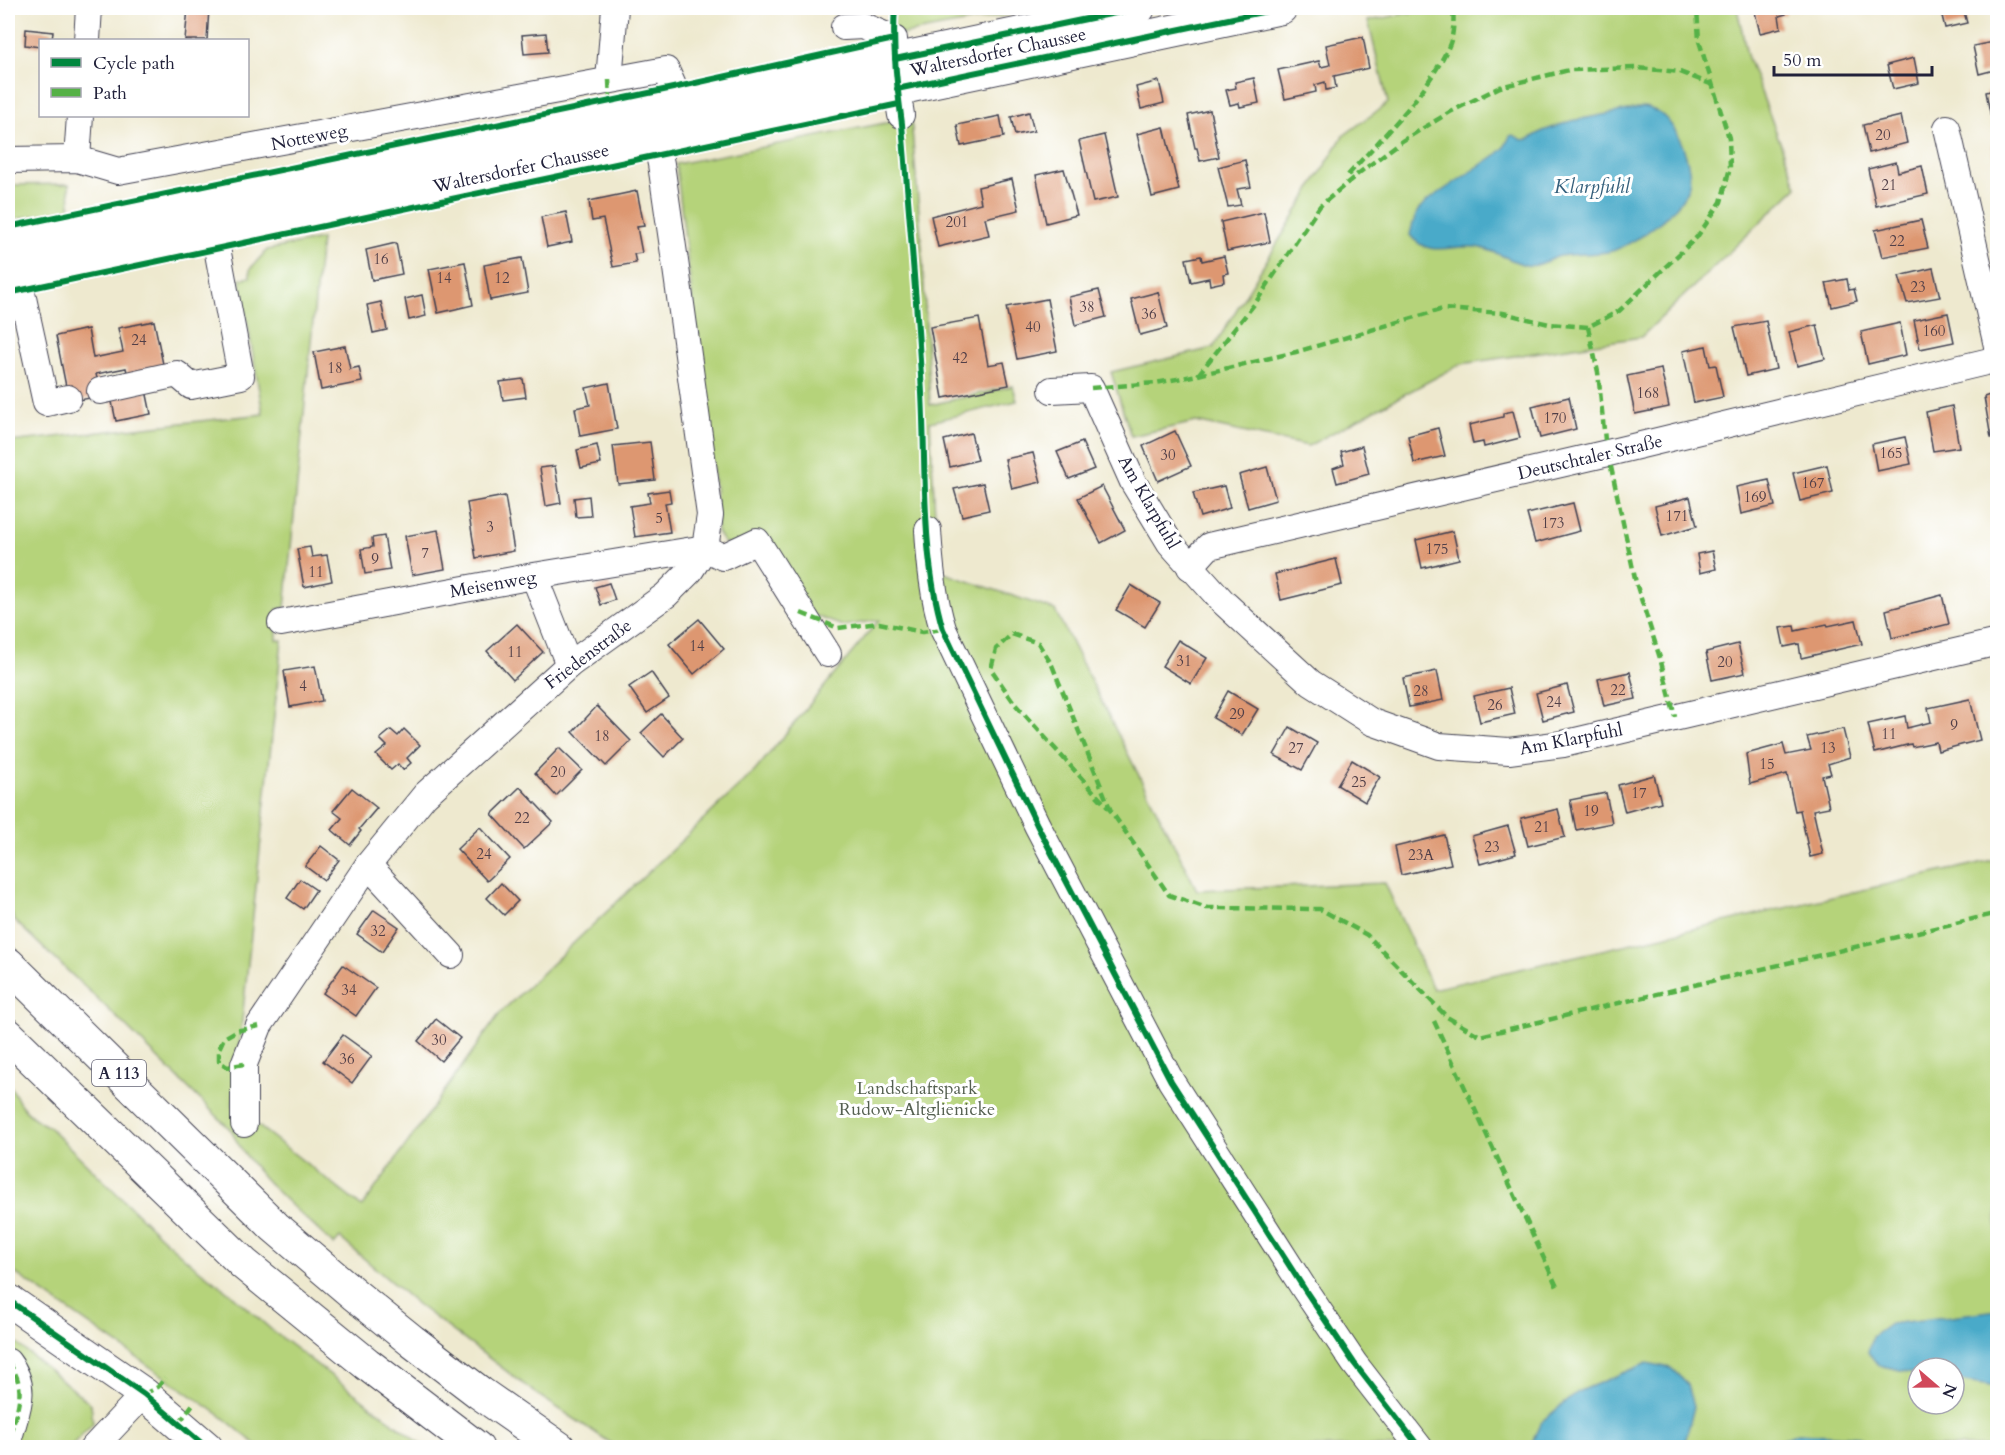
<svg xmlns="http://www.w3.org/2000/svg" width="2005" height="1455" font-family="Cardo,serif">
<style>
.green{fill:#b5d37a;stroke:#6c7a5a;stroke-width:1.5;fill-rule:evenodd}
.forest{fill:#90b56a;stroke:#596c52;stroke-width:1.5}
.water{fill:#4aaac9;stroke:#366682;stroke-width:1.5}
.building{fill:#dd9771}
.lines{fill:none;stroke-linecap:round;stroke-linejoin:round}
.minor-casing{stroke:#414051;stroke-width:28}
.major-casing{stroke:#414051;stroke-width:34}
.highway-casing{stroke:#414051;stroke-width:35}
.minor{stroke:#fff;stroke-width:26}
.major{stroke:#fff;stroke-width:32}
.highway{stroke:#fff;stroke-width:33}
.quiet{stroke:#55b146;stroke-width:4.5;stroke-dasharray:9 4.5;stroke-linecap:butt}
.cycleway-casing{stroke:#fff;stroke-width:10}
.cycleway{stroke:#00873e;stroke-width:6}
.labels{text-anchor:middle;stroke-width:6;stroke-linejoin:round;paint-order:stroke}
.number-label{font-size:15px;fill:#513f48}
.shield{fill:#fff;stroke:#646476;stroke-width:1.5}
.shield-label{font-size:16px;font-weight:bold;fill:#22223b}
.street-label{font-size:18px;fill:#22223b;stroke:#fff}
.park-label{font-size:18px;fill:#556051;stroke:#fff}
.water-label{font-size:20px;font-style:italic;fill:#345f7b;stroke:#fff}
</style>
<rect width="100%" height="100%" fill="#fff"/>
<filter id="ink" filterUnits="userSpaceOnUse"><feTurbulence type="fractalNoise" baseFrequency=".0167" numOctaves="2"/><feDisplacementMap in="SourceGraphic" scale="12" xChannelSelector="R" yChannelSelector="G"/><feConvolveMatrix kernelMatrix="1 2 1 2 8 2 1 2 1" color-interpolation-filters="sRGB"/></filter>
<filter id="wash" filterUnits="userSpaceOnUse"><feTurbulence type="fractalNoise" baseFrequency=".008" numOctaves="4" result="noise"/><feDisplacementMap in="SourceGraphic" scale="24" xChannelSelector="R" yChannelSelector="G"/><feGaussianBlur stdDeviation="1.35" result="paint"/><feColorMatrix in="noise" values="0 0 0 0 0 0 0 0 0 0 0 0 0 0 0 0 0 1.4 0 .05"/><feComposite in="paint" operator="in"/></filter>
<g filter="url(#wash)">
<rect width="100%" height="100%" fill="#eee9cf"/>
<g class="green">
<polygon points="891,8 1043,8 894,36 891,21"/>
<polygon points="1434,8 1737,8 1747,55 1797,187 1641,337 1461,364 1308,446 1196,422 1131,436 1111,372 1213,348 1343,136 1388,103 1368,21"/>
<path d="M911,118L922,248L930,405L1013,386L1017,401L930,422L938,571L1055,610L1197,890L1385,883L1433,989L1997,859V1447H617L541,1397L418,1305L340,1238L334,1245C300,1212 250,1173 231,1130L104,1005L14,920L8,906V431L10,442L263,414L240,279L250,277V269L267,250L321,239L285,608L277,609V640H282L233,1106L362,1207L500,1013L755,771L879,620L843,626L810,614L762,534L734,546L723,542L717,532L715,488L676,164ZM1918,1368H1954V1404H1918Z"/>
<polygon points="69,184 70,209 8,221 8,185"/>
<path d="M8,1084C17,1093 15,1097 21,1105C28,1115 39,1122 49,1127L160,1236L193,1265L231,1294L274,1332L425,1447H259L221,1416L8,1268Z"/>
<polygon points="15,1342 91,1404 93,1423 70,1447 8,1448 8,1351"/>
</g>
<polygon class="forest" points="909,8 956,8 918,18 909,10"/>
<g class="water">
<path d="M1644,107C1661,110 1670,121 1678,136C1684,147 1692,171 1689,184C1683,210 1638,241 1615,250C1603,255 1575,253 1560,256C1548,259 1539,268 1526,265C1508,261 1493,248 1474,247C1452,245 1427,258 1410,235C1413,220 1416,212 1427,201L1497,154L1504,148L1510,136L1513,135L1523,140L1529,139L1543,131L1571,121Z"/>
<polygon points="1997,1310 1997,1387 1954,1380 1954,1368 1918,1368 1918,1374 1878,1365 1868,1352 1872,1337 1890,1324"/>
<polygon points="1647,1363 1671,1368 1688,1385 1694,1407 1685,1442 1678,1448 1530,1447 1541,1422 1578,1392"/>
<polygon points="1797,1433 1859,1437 1873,1447 1767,1447"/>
</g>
<g id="blocks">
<g class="building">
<polygon points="188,8 209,8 207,40 185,40"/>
<polygon points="1754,8 1785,8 1786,14 1779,16 1781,28 1760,33"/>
<polygon points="1940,8 1963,8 1967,23 1945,28"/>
<polygon points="26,29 53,32 52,40 40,40 40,47 25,45"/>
<polygon points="546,33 548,52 524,54 522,35"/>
<polygon points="1363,37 1369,68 1334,76 1336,88 1326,90 1325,82 1315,85 1316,92 1285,99 1278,70 1319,61 1321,67 1330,65 1326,45"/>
<polygon points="1998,41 1998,69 1979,74 1973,46"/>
<polygon points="1914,58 1919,83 1893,89 1887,65"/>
<polygon points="1254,78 1259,103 1240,107 1239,103 1230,105 1226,90 1236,88 1235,82"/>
<polygon points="1159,81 1164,103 1141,109 1136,87"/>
<polygon points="1998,89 1998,126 1993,128 1986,92"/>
<polygon points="1210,110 1219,157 1200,161 1197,148 1195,148 1188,115"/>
<polygon points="1029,112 1034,131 1015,135 1011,117"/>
<polygon points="1000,116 1004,137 961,146 957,125"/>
<polygon points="1901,116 1907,143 1869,153 1863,125"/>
<polygon points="1164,127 1179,190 1152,197 1137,134"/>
<polygon points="1104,135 1118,197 1093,202 1079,141"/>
<polygon points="1998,143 1998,167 1996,167 1992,144"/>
<polygon points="1245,160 1251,187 1237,189 1241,205 1228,207 1218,167"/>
<polygon points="1896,162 1898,172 1922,166 1928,194 1876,206 1868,169"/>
<polygon points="1064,169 1077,215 1046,223 1036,175"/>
<polygon points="1012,179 1019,210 985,218 989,235 938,247 931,216 981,203 978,187"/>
<polygon points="637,191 644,226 637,227 642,253 634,254 636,263 613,267 603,219 592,221 589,201"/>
<polygon points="566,212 572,242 547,247 541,217"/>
<polygon points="1264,212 1270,242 1227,251 1221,222"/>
<polygon points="1921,220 1928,248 1882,257 1875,230"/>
<polygon points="396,243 402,274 372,280 366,250"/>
<polygon points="1201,256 1202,261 1224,256 1228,273 1223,274 1224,282 1210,285 1209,278 1191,282 1186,259"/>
<polygon points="522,258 528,293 490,300 484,265"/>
<polygon points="465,262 473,305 438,313 429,269"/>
<polygon points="1933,268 1940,297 1907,303 1899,276"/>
<polygon points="1847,279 1849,290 1854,289 1857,301 1832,307 1826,283"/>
<polygon points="1099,290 1106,317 1075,325 1069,297"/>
<polygon points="1158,292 1167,328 1140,335 1131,299"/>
<polygon points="422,295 426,316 409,320 405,299"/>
<polygon points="1047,299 1057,351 1017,359 1006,307"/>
<polygon points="381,302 387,330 373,333 367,305"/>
<polygon points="1948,313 1954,342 1920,349 1914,320"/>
<polygon points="979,318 988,365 1004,362 1009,385 943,398 930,327"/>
<polygon points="154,321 164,369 128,376 126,368 96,374 101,396 69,402 56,336 88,329 93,358 123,352 118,328"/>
<polygon points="1766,321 1776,369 1746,376 1734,327"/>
<polygon points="1900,323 1906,355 1868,364 1861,332"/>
<polygon points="1817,325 1825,359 1797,366 1789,332"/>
<polygon points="345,346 350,369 359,367 362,382 321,390 314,352"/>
<polygon points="1706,346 1710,366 1716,365 1723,397 1694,403 1683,351"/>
<polygon points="1661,369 1669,407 1635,414 1627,376"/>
<polygon points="523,379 526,397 503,400 500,382"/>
<polygon points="609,383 617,429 580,436 575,408 590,405 586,388"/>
<polygon points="146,390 151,414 116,421 111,397"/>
<polygon points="1998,392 1998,437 1991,438 1984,397"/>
<polygon points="1569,397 1576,429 1540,438 1532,406"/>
<polygon points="1952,406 1959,447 1933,451 1926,412"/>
<polygon points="1513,411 1520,438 1484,447 1483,442 1473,444 1469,425 1503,417 1503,413"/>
<polygon points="1438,428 1445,456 1414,463 1408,436"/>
<polygon points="1175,431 1191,466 1158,481 1143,446"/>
<polygon points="971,433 978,460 950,467 944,440"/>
<polygon points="1905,437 1911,464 1877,471 1872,444"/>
<polygon points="650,442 655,480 618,484 613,446"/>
<polygon points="1082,442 1094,469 1069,479 1057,452"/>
<polygon points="597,445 601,464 581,468 577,450"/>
<polygon points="1362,446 1369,474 1337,483 1333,468 1344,464 1341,452"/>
<polygon points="1033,453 1041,482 1012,489 1005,459"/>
<polygon points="1827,465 1833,493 1800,501 1793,473"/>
<polygon points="555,466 561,503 546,506 540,468"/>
<polygon points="1267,467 1276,500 1248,508 1239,475"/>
<polygon points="1769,480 1775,506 1741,514 1736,487"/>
<polygon points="983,483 989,510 962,516 954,489"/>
<polygon points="1102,486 1125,530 1101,543 1078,498"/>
<polygon points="1224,486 1230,508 1200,517 1193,493"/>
<polygon points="669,490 671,502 665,503 670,532 635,537 630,506 650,503 648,493"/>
<polygon points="505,496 514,551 476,558 467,503"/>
<polygon points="589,496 591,516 576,517 574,498"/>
<polygon points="1690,497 1697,526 1662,536 1655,506"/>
<polygon points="1573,503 1580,531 1535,543 1527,514"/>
<polygon points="438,530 445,569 412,575 405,536"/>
<polygon points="1453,531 1459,559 1422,568 1416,540"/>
<polygon points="384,536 390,570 365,574 361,549 373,547 372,538"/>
<polygon points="310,547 312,557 327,555 332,581 304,587 297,549"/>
<polygon points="1712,551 1716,569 1700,573 1697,554"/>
<polygon points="1336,559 1342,585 1281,600 1275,574"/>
<polygon points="609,583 615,600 601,605 595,587"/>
<polygon points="1131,585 1160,603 1145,627 1116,610"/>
<polygon points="1942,595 1949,624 1892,638 1886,610"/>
<polygon points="699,619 724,649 694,674 669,644"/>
<polygon points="1856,620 1862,644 1801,658 1799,644 1784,647 1780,628 1794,626 1795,631 1827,624 1828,626"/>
<polygon points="517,624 543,652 513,680 487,651"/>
<polygon points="1178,640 1207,658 1191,684 1162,666"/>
<polygon points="1738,644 1745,673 1712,680 1706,652"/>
<polygon points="315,666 322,701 290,707 284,671"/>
<polygon points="1437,671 1443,700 1409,707 1403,678"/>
<polygon points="651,672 669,698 647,713 629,687"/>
<polygon points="1630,672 1636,699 1604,706 1598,679"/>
<polygon points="1998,675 1998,694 1997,694 1993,676"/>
<polygon points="1567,685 1574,712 1543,720 1536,693"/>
<polygon points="1509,688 1515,714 1480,722 1474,696"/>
<polygon points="1228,691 1258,709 1242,735 1213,718"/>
<polygon points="1970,699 1980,740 1938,751 1936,742 1912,747 1911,744 1875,753 1868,724 1905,716 1907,728 1931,722 1928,708"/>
<polygon points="597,706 631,741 606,766 573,732"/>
<polygon points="661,714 683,738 664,757 641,733"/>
<polygon points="1290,727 1317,743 1302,770 1274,755"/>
<polygon points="404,729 420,745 407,758 411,763 403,770 398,764 391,770 376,755 387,746 380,739 391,730 398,736"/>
<polygon points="1843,729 1850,757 1828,764 1831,774 1822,776 1829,807 1813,810 1823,854 1810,857 1800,810 1795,811 1787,774 1750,784 1746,754 1783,744 1786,755 1811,750 1807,737"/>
<polygon points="559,748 582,770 556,796 535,773"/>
<polygon points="1352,760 1380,777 1365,802 1337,785"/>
<polygon points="1654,775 1661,802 1625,812 1618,785"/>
<polygon points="520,787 553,822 524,849 492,814"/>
<polygon points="352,788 377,808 359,829 361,831 350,845 332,830 342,818 333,811"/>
<polygon points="1606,793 1612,823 1576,830 1570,800"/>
<polygon points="1558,809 1565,837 1528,846 1521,818"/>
<polygon points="1508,826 1516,854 1480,864 1472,836"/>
<polygon points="480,827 510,859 487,881 457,849"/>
<polygon points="1444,835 1451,864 1401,875 1395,847"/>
<polygon points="321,846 339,860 324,880 305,866"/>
<polygon points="300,879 316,890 303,909 287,898"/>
<polygon points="501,883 518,901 504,915 487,898"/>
<polygon points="374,910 399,927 382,952 357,934"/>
<polygon points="343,965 376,988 356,1016 323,993"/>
<polygon points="436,1019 460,1038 441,1061 418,1041"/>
<polygon points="343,1035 372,1056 352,1083 323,1061"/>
</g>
</g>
</g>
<g filter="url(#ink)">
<use href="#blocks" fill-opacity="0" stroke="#414051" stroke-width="1.5"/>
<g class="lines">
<defs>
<g id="minor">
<polyline points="844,27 863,26 894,39 895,59"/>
<polyline points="87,40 89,8"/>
<polyline points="609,80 615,8"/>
<polyline points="897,89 901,115"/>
<polyline points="1947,128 1998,350"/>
<polyline points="77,159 80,116"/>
<polyline points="8,160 77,159 118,171 666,70 681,104"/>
<polyline points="18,275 46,403 68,398"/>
<polyline points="1052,390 1091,388 1133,482 1170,543 1223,602 1311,683 1372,722 1439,746 1509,751 1563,744 1998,642"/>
<polyline points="100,391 177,374 191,386 241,376 211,216"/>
<path d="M928,530C930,563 933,597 943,629L1037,825L1171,1081L1305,1290L1354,1363L1420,1448"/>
<polyline points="1190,567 1209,546 1608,453 1998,359"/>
<polyline points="534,576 569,665"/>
<polyline points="281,623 534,576 705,548 723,557 757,541 828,654"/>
<polyline points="368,865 451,955"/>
<polyline points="244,1124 244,1064 259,1026 368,865 425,795 569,665 666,595 690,571 705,548 710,515 676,268 661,164 652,122"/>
<path d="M8,1362C30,1390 15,1412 8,1442"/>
<polyline points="93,1448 144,1394"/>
</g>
<g id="major">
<polyline points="8,247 1139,8"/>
<polyline points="8,277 1281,8"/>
<polyline points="8,1300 144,1394 207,1448"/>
</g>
<g id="highway">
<polyline points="8,964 275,1227 355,1295 412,1341 480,1393 559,1448"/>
<polyline points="8,1035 244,1264 367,1364 477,1448"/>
</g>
</defs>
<use href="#minor" class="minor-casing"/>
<use href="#major" class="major-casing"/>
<use href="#highway" class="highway-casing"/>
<use href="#minor" class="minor"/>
<use href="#major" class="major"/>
<use href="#highway" class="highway"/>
<g class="quiet">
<polyline points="609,80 610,100"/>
<path d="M1348,175C1383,136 1425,96 1448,48C1454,36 1454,21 1453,8"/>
<polyline points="1588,327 1598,372 1605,440"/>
<polyline points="1198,375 1256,302 1320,206 1359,173 1402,141 1450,112 1500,87 1569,70 1637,68 1680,72 1713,85"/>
<polyline points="1091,388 1156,383 1198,375 1296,352 1443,309 1503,313 1549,324 1588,327 1619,311 1697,237 1721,202 1730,168 1729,138 1699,41 1697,8"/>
<polyline points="1608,453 1636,583 1660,658 1675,717"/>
<polyline points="801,613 838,628 879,623 922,632 943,629"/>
<polyline points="1111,811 1052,665 1038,643 1012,634 996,649 991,669 1015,704 1111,811 1169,895 1207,908 1320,909 1367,935 1447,1017 1480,1036 1998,913"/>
<polyline points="1434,1021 1558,1289"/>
<polyline points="244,1064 227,1067 219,1061 219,1049 224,1038 236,1031 259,1026"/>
<path d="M8,1362C30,1390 15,1412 8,1442"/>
<polyline points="144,1394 158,1387 165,1378"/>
<polyline points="179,1423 193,1404"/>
</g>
<defs>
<g id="cycleway">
<path d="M895,8C892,46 897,85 902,124C909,213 917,303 922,393C926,469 921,556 943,629L1037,825L1171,1081L1305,1290L1354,1363L1420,1448"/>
<polyline points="895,59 1139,8"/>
<polyline points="897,89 1281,8"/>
<polyline points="8,227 673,88 894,39"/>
<polyline points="8,293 899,104"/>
<polyline points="8,1300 144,1394 207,1448"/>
</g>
</defs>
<use href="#cycleway" class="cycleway-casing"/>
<use href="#cycleway" class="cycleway"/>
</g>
</g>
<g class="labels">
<g class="number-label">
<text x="1883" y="140">20</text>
<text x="1889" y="190">21</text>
<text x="957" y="227">201</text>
<text x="1897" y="246">22</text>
<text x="381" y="264">16</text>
<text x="444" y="283">14</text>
<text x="502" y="283">12</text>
<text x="1918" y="292">23</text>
<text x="1087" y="312">38</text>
<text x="1149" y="319">36</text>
<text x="1033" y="332">40</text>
<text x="1934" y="336">160</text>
<text x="139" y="345">24</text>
<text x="960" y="363">42</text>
<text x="335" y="373">18</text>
<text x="1648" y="398">168</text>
<text x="1555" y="423">170</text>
<text x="1891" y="458">165</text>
<text x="1168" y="460">30</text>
<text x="1813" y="488">167</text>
<text x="1755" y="502">169</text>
<text x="1677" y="521">171</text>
<text x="659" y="523">5</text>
<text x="1553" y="528">173</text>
<text x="490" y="532">3</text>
<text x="1437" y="554">175</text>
<text x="425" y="558">7</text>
<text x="375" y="564">9</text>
<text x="316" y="577">11</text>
<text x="697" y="651">14</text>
<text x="515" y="657">11</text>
<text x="1184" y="666">31</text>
<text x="1725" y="667">20</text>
<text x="303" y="691">4</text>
<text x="1618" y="695">22</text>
<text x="1421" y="696">28</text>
<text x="1554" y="707">24</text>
<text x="1495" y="710">26</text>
<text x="1237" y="719">29</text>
<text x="1954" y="730">9</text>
<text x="1889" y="739">11</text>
<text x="602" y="741">18</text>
<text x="1296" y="753">27</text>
<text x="1828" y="753">13</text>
<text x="1767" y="769">15</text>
<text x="558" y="777">20</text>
<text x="1359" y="787">25</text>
<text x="1639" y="798">17</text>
<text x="1591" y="816">19</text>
<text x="522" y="823">22</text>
<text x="1542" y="832">21</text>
<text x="1492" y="852">23</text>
<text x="484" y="859">24</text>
<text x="1421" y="860">23A</text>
<text x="378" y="936">32</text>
<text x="349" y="995">34</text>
<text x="439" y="1045">30</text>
<text x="347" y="1064">36</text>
</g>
<rect class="shield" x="92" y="1060" width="54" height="26" rx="4.5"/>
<g class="shield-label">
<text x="119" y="1079">A 113</text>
</g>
<g class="street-label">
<text transform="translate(998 52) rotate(-12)" y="6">Waltersdorfer Chaussee</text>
<text transform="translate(309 137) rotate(-11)" y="6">Notteweg</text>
<text transform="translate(521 168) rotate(-12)" y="6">Waltersdorfer Chaussee</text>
<text transform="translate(1590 457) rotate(-13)" y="6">Deutschtaler Straße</text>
<text transform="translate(1149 502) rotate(60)" y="6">Am Klarpfuhl</text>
<text transform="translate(493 584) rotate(-10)" y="6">Meisenweg</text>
<text transform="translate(588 654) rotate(-37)" y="6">Friedenstraße</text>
<text transform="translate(1571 739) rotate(-11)" y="6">Am Klarpfuhl</text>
</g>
<g class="park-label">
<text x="917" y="1094">Landschaftspark<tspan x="917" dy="21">Rudow-Altglienicke</tspan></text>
</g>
<g class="water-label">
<text x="1592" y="193">Klarpfuhl</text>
</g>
</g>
<rect width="2005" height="1455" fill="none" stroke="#fff" stroke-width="30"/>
<rect x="39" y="39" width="210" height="78" fill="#ffffff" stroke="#a7a7b1" stroke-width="1.5"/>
<rect x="51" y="58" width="30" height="9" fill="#00873e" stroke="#a7a7b1" stroke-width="1.5"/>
<text x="93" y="69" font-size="18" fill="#22223b">Cycle path</text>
<rect x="51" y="88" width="30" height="9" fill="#55b146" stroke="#a7a7b1" stroke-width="1.5"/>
<text x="93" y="99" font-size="18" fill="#22223b">Path</text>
<g transform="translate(1936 1386) rotate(110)"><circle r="28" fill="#ffffff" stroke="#a7a7b1" stroke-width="1.5"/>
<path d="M0-4.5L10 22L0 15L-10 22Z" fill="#d1495b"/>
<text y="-9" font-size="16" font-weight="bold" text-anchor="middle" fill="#22223b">N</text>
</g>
<path d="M1774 66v9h158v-9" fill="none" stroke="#22223b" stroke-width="3"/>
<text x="1783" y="66" font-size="18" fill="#22223b" stroke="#ffffff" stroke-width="4.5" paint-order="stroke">50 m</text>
</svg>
